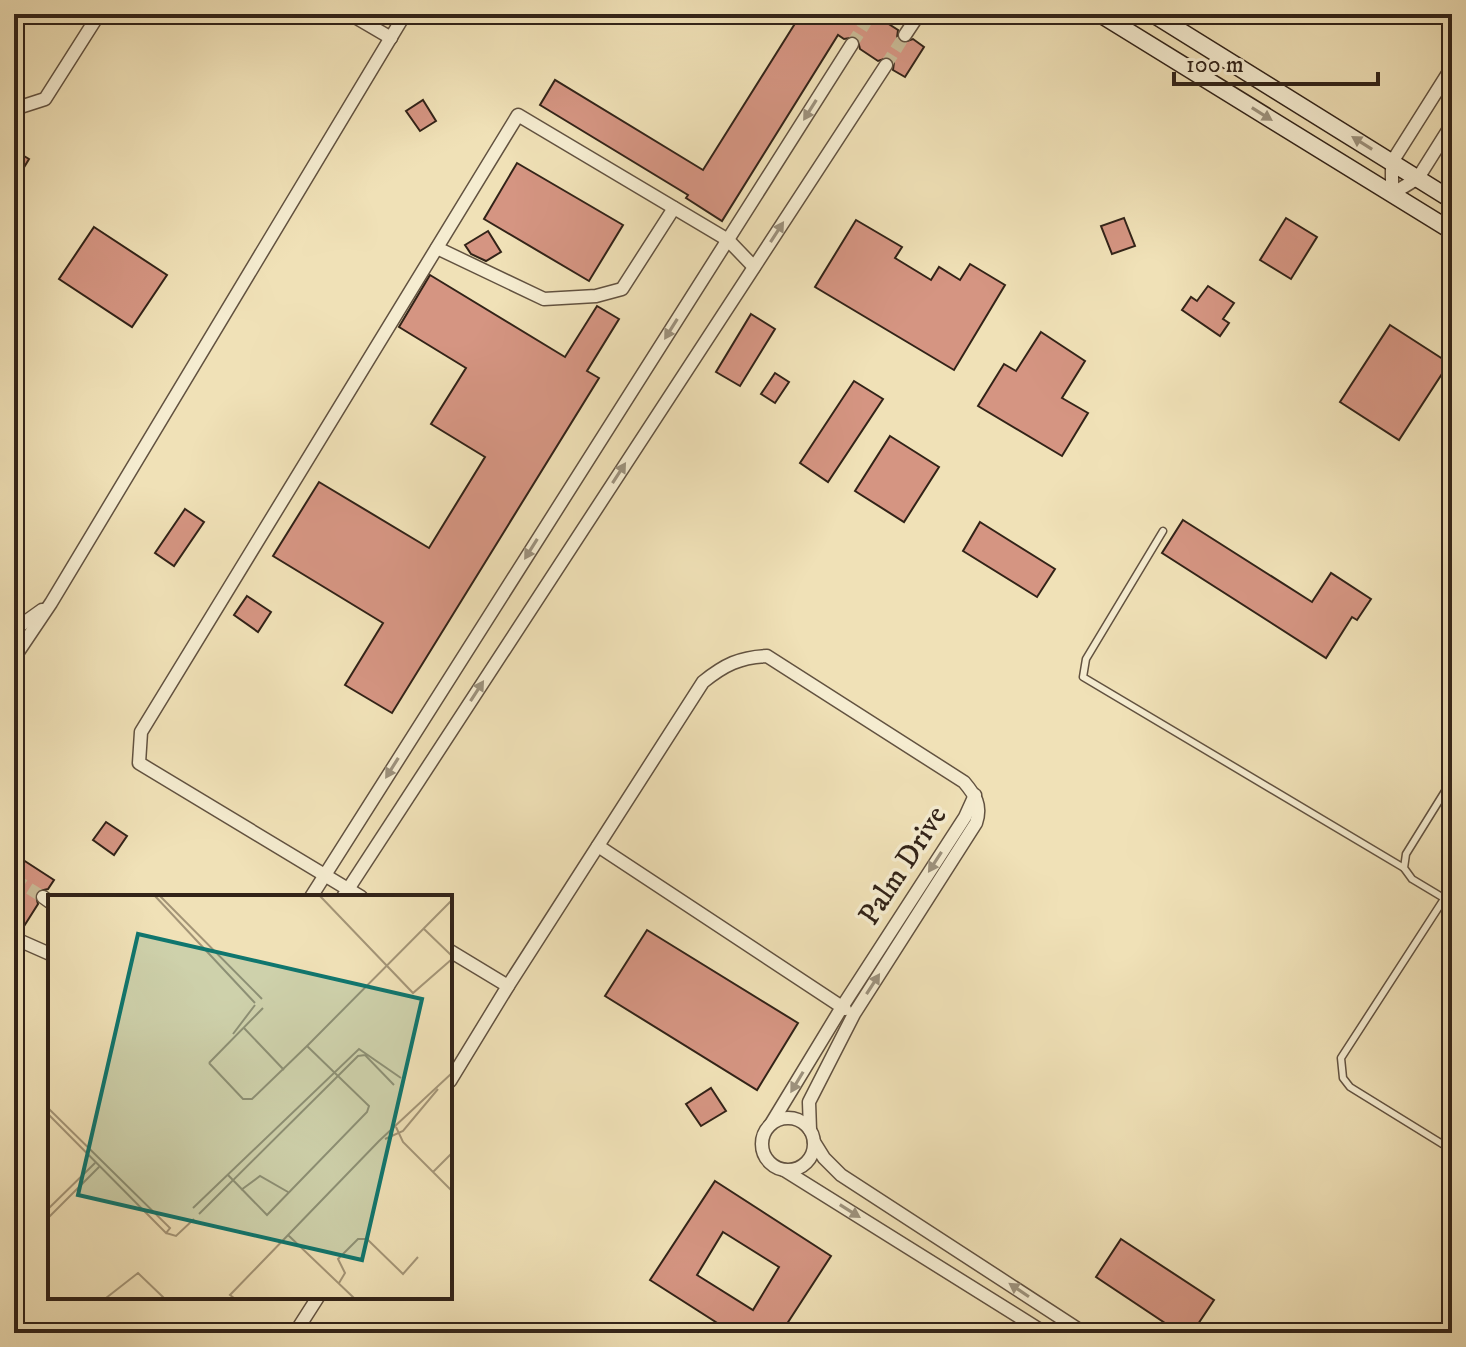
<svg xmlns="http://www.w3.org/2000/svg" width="1466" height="1347" font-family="'IM FELL DW Pica',serif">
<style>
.building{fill:#d59582;stroke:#322318;stroke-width:2;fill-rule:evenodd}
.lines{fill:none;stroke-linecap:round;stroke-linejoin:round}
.street-tunnel{stroke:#cabb97;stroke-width:12;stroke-dasharray:12 6;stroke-linecap:butt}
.lane-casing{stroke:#625240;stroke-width:9}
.street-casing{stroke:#625240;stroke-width:15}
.secondary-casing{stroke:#322318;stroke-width:19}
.lane{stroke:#f5ecd0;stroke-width:6}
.street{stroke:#f5ecd0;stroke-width:12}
.secondary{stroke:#f5ecd0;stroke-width:16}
.oneway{fill:#9d927d}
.labels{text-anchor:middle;stroke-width:7;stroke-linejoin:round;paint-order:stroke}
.street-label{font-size:30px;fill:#322318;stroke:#f5ecd0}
.inset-road{fill:none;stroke:#a49577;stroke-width:2}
.view{fill:#0f766e;fill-opacity:0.15;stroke:#0f766e;stroke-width:4}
.inset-edge{fill:none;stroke:#322318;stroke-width:4}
</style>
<rect width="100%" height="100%" fill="#f0e1b7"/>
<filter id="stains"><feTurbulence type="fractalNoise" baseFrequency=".0025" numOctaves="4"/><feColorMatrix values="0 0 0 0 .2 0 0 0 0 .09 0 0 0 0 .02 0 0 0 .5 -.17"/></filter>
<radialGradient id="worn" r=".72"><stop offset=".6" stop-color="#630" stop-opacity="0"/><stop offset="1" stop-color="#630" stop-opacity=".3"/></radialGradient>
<g class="building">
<polygon points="801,14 873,14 898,30 897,38 901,43 913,39 924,47 905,77 893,70 894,62 890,57 878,61 860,49 857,37 844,39 838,35 722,221 686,198 688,195 540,105 555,80 703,170"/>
<polygon points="423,100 436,121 420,131 406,111"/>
<polygon points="14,150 29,159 14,184"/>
<polygon points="517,163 623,225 589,281 484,219"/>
<polygon points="1124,218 1135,246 1112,254 1101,226"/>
<polygon points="1286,218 1317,237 1291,279 1260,260"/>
<polygon points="856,220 902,247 895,258 931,280 939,267 960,280 970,264 1005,285 954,370 815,287"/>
<polygon points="94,227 167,275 132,327 59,279"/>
<polygon points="488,231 501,252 486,261 471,254 465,245"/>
<polygon points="430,275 565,357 597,306 619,319 587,371 599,378 392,713 345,685 383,623 273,556 319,482 429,548 485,457 431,424 466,368 399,327"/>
<polygon points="1208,286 1234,303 1223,319 1229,323 1220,336 1182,310 1191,297 1197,301"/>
<polygon points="751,314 775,329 740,386 716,372"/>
<polygon points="1390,325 1449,363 1399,440 1340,402"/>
<polygon points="1041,332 1085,361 1062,398 1088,413 1062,456 978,406 1004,364 1016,371"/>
<polygon points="775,373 789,382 775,403 761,394"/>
<polygon points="854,381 883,399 828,482 800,463"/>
<polygon points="890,436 939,467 904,522 855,491"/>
<polygon points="185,509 204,522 174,566 155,553"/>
<polygon points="1183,520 1312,602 1331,573 1371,599 1357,620 1352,617 1326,658 1162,553"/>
<polygon points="980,522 1055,569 1037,597 963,551"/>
<polygon points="247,596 271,612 258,632 234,615"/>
<polygon points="106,822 127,836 114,855 93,840"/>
<polygon points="14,854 54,880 48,889 35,892 38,904 21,931 14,930"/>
<polygon points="647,930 798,1023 757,1090 605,996"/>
<polygon points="711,1088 726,1111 701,1126 686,1104"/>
<path d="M715,1181L831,1256L781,1333H733L650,1280ZM723,1232L779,1267L753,1310L697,1275Z"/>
<polygon points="1121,1239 1214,1300 1192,1333 1180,1333 1096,1277"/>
</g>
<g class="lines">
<g class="street-tunnel">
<polyline points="852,44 871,14"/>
<polyline points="886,65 905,35"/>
<polyline points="14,879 43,897"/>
</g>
<defs>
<g id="lane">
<polyline points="1163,531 1086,659 1083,677 1404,868"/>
<polyline points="1452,780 1406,854 1404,868 1412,879 1452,903"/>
<polyline points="1444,899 1341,1058 1343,1078 1350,1087 1452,1150"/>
</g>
<g id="street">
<polyline points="350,14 391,38"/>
<polyline points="905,35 919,14"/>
<polyline points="14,109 45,99 99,14"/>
<polyline points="1392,194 1392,162 1452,67"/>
<polyline points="1392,194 1418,178 1452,124"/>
<polyline points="437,248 544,299 596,296 622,289 674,208"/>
<polyline points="14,630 42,610"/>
<polyline points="14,658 51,603 405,14"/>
<polyline points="598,846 845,1009"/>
<polyline points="43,897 50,902"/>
<polyline points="311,897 852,44"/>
<polyline points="343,897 886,65"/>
<polyline points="361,897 139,763 141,732 518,115 728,240 754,267"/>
<polyline points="16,939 50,954"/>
<polyline points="450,951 508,986 450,1081"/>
<path d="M508,986L703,682C724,665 740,657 767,656L964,782C975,795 982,805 976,823L854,1014L809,1102L810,1130"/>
<circle cx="788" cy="1144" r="26"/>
<polyline points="771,1124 842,1007 965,817 975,795"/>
<polyline points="814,1142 824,1158 841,1175 1084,1333"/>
<polyline points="784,1170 1045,1333"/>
<polyline points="295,1333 318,1297"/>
</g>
<g id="secondary">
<polyline points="1100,14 1452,231"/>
<polyline points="1153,14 1452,200"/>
</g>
</defs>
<use href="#lane" class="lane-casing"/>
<use href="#street" class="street-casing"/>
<use href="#secondary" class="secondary-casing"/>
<use href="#lane" class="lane"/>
<use href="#street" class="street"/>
<use href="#secondary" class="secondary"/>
</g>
<defs><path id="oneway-solid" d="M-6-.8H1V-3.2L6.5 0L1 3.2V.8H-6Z" transform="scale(2)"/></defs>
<g class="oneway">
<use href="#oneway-solid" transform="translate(810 110) rotate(122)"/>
<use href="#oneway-solid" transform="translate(1262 114) rotate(32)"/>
<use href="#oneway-solid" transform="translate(1362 143) rotate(-148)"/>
<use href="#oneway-solid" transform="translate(777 232) rotate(-57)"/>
<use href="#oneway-solid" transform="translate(671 329) rotate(122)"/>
<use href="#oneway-solid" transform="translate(619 473) rotate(-57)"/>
<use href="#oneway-solid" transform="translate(531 549) rotate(122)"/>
<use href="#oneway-solid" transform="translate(477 691) rotate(-57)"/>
<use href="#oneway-solid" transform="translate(392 768) rotate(122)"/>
<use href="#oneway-solid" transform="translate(935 862) rotate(123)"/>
<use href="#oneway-solid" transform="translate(873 984) rotate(-57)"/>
<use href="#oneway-solid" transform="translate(797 1082) rotate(121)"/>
<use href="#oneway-solid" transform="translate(850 1211) rotate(32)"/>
<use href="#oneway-solid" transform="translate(1019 1290) rotate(-146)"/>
</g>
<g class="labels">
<g class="street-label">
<text transform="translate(902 865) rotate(-57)" y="10">Palm Drive</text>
</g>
</g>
<g transform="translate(48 895)">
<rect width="404" height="404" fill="#f0e1b7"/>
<path class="inset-road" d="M107,1L207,108M112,1L214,104M272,1L365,98L404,64M376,34L404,61M196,133L236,175M185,139L207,110M161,168L195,204H204L259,151M161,168L215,113M0,213L122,333L118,338L0,219M348,232L355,247L404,296M337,244L355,236L390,194M385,277L404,258M180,280L219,320L319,217L321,211L259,151L404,5M193,295L212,281L240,297M145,313L311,154L353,183M0,314L47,268M151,319L310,161L317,160L346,190M0,323L51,272M118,338L128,341L146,324M240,340L306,403M291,388L297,378L290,364L310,344H319L355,379L370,362M58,403L90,378L116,403M186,403L182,400L331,246L404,178"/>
<path class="view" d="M90,39L374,104L314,365L30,300Z"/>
<rect width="404" height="404" class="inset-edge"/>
</g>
<rect width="1466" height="1347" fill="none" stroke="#f0e1b7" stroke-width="48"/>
<rect x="16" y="16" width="1434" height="1315" fill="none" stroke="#322318" stroke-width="4"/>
<rect x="24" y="24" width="1418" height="1299" fill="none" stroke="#322318" stroke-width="2"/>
<path d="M1174 72v12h204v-12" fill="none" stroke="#322318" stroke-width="4"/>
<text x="1186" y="72" font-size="24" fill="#322318" stroke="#f5ecd0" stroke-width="6" paint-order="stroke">100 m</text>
<rect width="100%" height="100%" filter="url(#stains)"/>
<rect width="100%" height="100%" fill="url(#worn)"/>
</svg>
